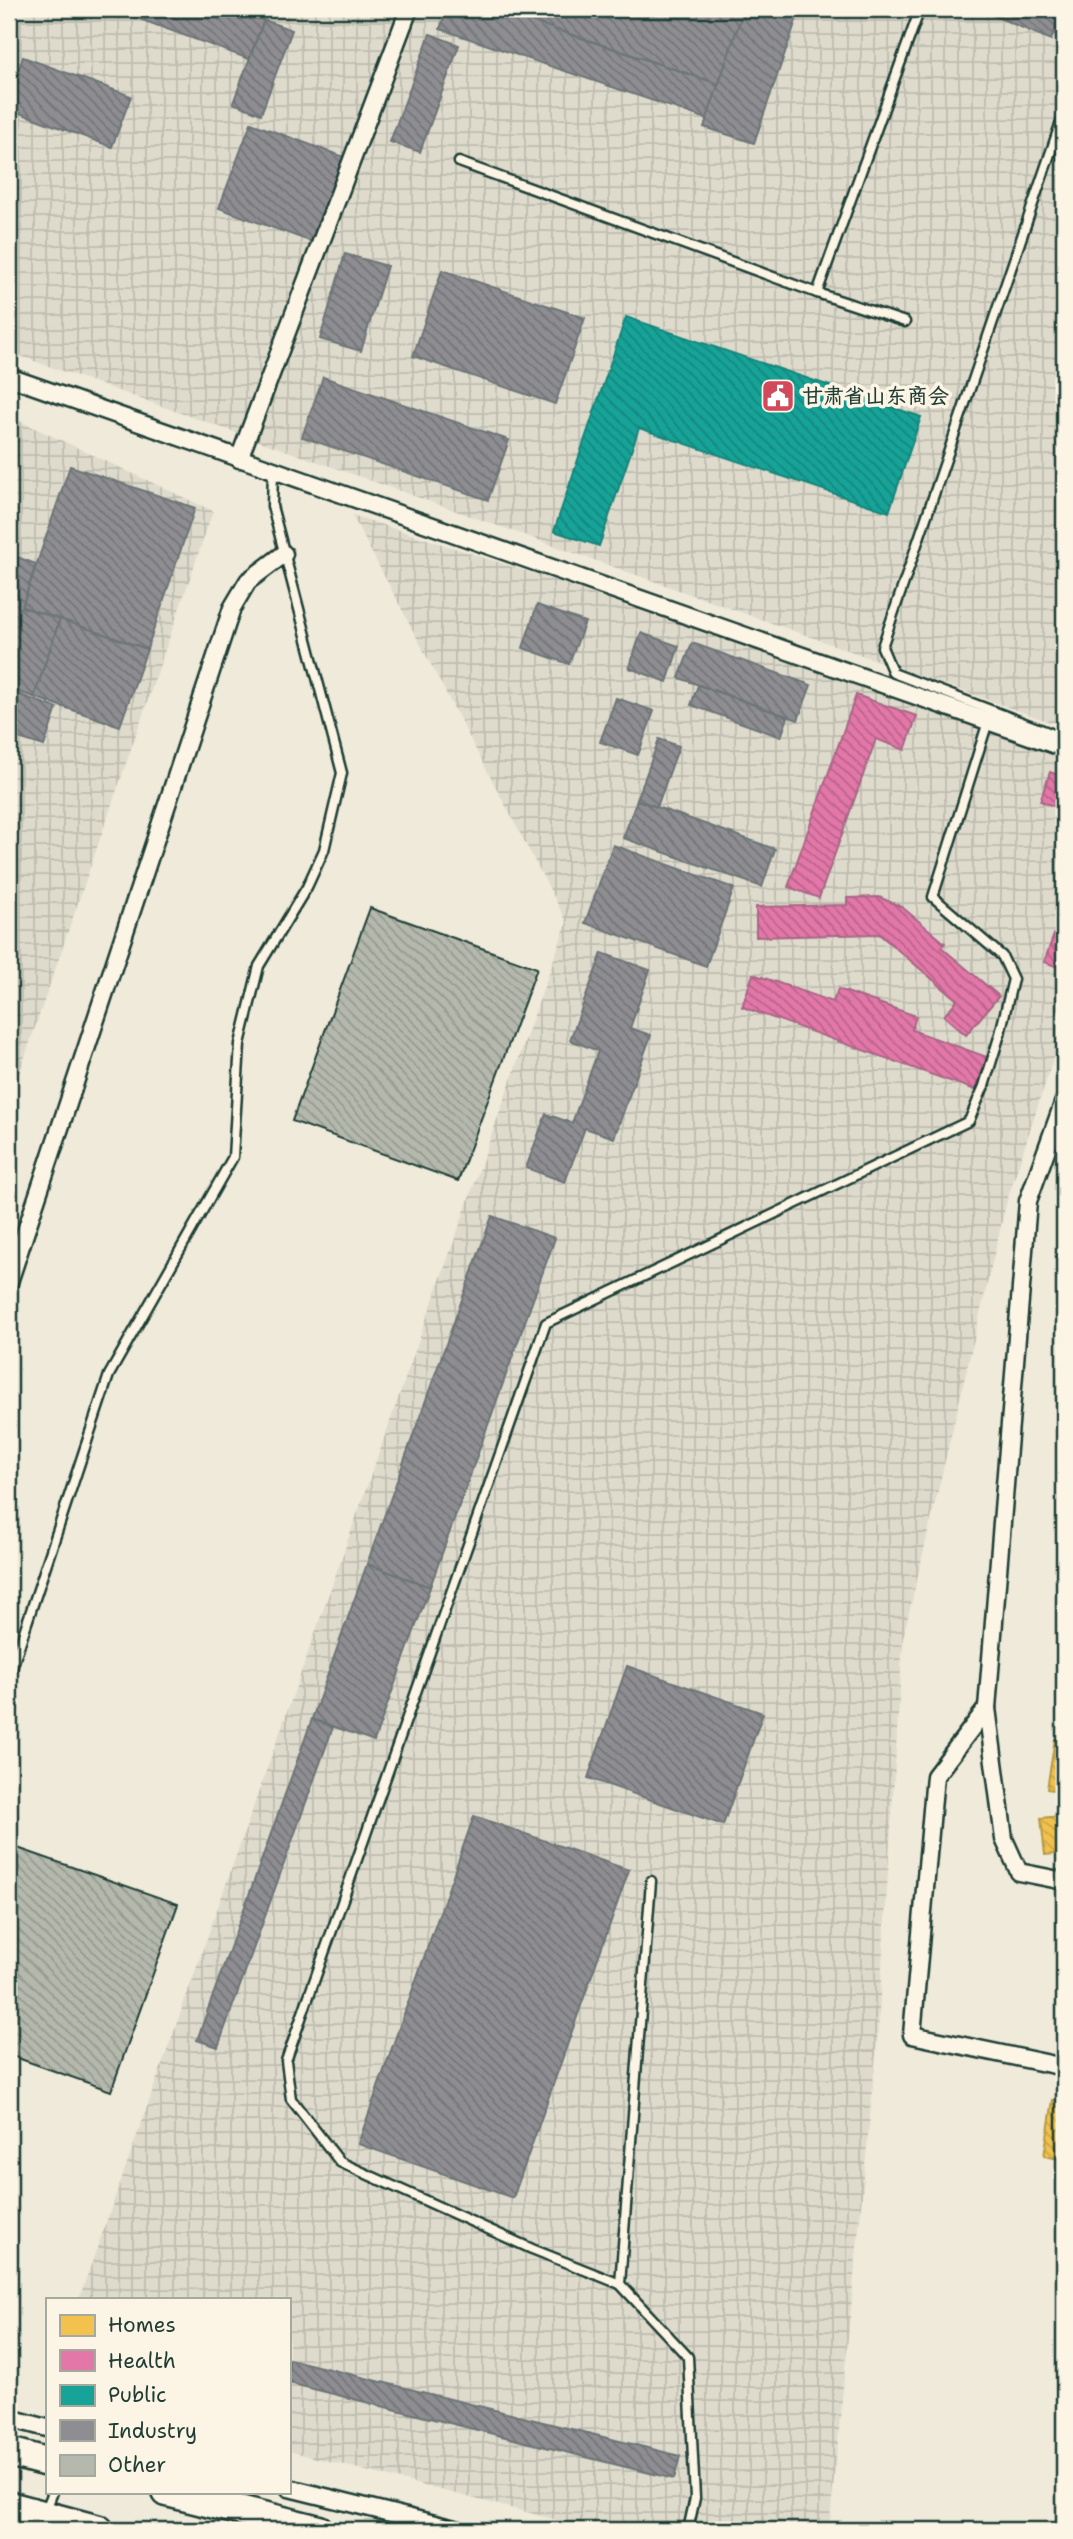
<svg xmlns="http://www.w3.org/2000/svg" width="1073" height="2539" font-family="'Shantell Sans','LXGW WenKai TC',sans-serif">
<style>
.industrial{fill:url(#industrial-grid)}
.homes{fill:url(#homes-back-hatch);stroke:#b39946;stroke-width:2}
.health{fill:url(#health-back-hatch);stroke:#a86685;stroke-width:2}
.public{fill:url(#public-back-hatch);stroke:#19847a;stroke-width:2}
.industry{fill:url(#industry-back-hatch);stroke:#6c7576;stroke-width:2}
.building{fill:url(#building-back-hatch);stroke:#1f3d34;stroke-width:2}
.lines{fill:none;stroke-linecap:round;stroke-linejoin:round}
.service-casing{stroke:#1f3d34;stroke-width:13}
.minor-casing{stroke:#1f3d34;stroke-width:21}
.trunk-casing{stroke:#1f3d34;stroke-width:33}
.service{stroke:#fcf5e5;stroke-width:8}
.minor{stroke:#fcf5e5;stroke-width:16}
.trunk{stroke:#fcf5e5;stroke-width:28}
.labels{text-anchor:middle;stroke-width:7;stroke-linejoin:round;paint-order:stroke}
.poi-label{font-size:21px;font-weight:bold;fill:#1f3d34;stroke:#fcf5e5;text-anchor:start}
</style>
<defs>
<pattern id="industrial-grid" width="8" height="8" patternUnits="userSpaceOnUse" patternTransform="scale(1.75)"><rect width="8" height="8" fill="#dedbcc"/><path d="M0 4h8M4 0v8" fill="none" stroke="#bebdb0"/></pattern>
<pattern id="homes-back-hatch" width="6" height="6" patternUnits="userSpaceOnUse" patternTransform="scale(1.75)"><rect width="6" height="6" fill="#f2c14e"/><path d="M-1 5l2 2M0 0l6 6M5-1l2 2" fill="none" stroke="#cfa745"/></pattern>
<pattern id="health-back-hatch" width="6" height="6" patternUnits="userSpaceOnUse" patternTransform="scale(1.75)"><rect width="6" height="6" fill="#e377a8"/><path d="M-1 5l2 2M0 0l6 6M5-1l2 2" fill="none" stroke="#b7638a"/></pattern>
<pattern id="public-back-hatch" width="6" height="6" patternUnits="userSpaceOnUse" patternTransform="scale(1.75)"><rect width="6" height="6" fill="#17a398"/><path d="M-1 5l2 2M0 0l6 6M5-1l2 2" fill="none" stroke="#14867d"/></pattern>
<pattern id="industry-back-hatch" width="6" height="6" patternUnits="userSpaceOnUse" patternTransform="scale(1.75)"><rect width="6" height="6" fill="#8d8d92"/><path d="M-1 5l2 2M0 0l6 6M5-1l2 2" fill="none" stroke="#737478"/></pattern>
<pattern id="building-back-hatch" width="6" height="6" patternUnits="userSpaceOnUse" patternTransform="scale(1.75)"><rect width="6" height="6" fill="#b5b9ad"/><path d="M-1 5l2 2M0 0l6 6M5-1l2 2" fill="none" stroke="#93988e"/></pattern>
</defs>
<rect width="100%" height="100%" fill="#efeada"/>
<filter id="ink" filterUnits="userSpaceOnUse"><feTurbulence type="fractalNoise" baseFrequency=".0143" numOctaves="2"/><feDisplacementMap in="SourceGraphic" scale="14" xChannelSelector="R" yChannelSelector="G"/><feConvolveMatrix kernelMatrix="1 2 1 2 8 2 1 2 1" color-interpolation-filters="sRGB"/></filter>
<g filter="url(#ink)">
<g class="industrial">
<polygon points="30,9 1064,9 1064,727 9,352 9,33"/>
<polygon points="9,416 213,511 9,1103"/>
<polygon points="352,515 1064,745 1064,1025 1006,1204 903,1638 877,2044 829,2530 596,2530 289,2451 289,2299 79,2299 567,922"/>
</g>
<g class="homes">
<polygon points="1055,1739 1064,1740 1064,1774 1057,1775 1059,1791 1047,1789"/>
<polygon points="1064,1774 1064,1853 1045,1855 1041,1818 1061,1816 1057,1775"/>
<polygon points="1053,2100 1064,2102 1064,2160 1044,2156"/>
</g>
<g class="health">
<polygon points="856,695 917,716 905,750 876,739 819,898 788,887"/>
<polygon points="1050,772 1064,777 1064,810 1040,801"/>
<polygon points="879,897 902,907 945,943 941,947 999,996 966,1035 944,1016 957,1000 879,934 756,937 756,907 847,905 847,898"/>
<polygon points="1064,907 1064,969 1044,962"/>
<polygon points="753,974 833,1002 838,989 916,1016 912,1030 987,1057 975,1090 742,1007"/>
</g>
<polygon class="public" points="626,317 921,417 889,512 639,428 599,546 554,531"/>
<g class="industry">
<polygon points="112,9 234,9 264,20 249,59"/>
<polygon points="447,9 495,9 719,84 707,119 440,29"/>
<polygon points="542,9 744,9 719,84 537,23"/>
<polygon points="744,9 800,9 754,143 704,127"/>
<polygon points="978,9 1032,9 1060,20 1051,40"/>
<polygon points="264,20 292,30 261,114 233,103"/>
<polygon points="430,34 459,45 420,152 390,142"/>
<polygon points="23,57 131,96 112,147 9,109 9,95"/>
<polygon points="251,123 344,157 312,242 219,208"/>
<polygon points="345,254 387,266 361,351 320,339"/>
<polygon points="442,270 585,318 555,404 413,356"/>
<polygon points="323,377 509,440 488,500 302,437"/>
<polygon points="70,466 195,508 147,649 22,607"/>
<polygon points="9,554 36,564 22,607 60,619 34,697 9,689"/>
<polygon points="537,605 585,622 569,664 523,648"/>
<polygon points="60,619 147,649 120,726 34,697"/>
<polygon points="641,633 679,646 667,682 629,668"/>
<polygon points="692,643 811,685 798,720 679,678"/>
<polygon points="698,685 788,717 781,737 691,705"/>
<polygon points="9,691 57,708 44,746 9,735"/>
<polygon points="616,698 654,711 638,755 600,742"/>
<polygon points="659,739 679,746 657,807 637,800"/>
<polygon points="637,800 775,849 762,887 623,838"/>
<polygon points="613,845 734,888 706,966 585,923"/>
<polygon points="602,953 650,970 630,1028 651,1035 614,1138 585,1128 565,1182 526,1168 546,1114 572,1123 598,1051 570,1040"/>
<polygon points="492,1216 555,1238 430,1587 367,1564"/>
<polygon points="367,1564 430,1587 374,1741 312,1719"/>
<polygon points="627,1666 763,1713 723,1825 588,1778"/>
<polygon points="312,1719 333,1727 218,2047 197,2040"/>
<polygon points="474,1816 629,1870 513,2198 358,2144"/>
<polygon points="289,2359 680,2456 674,2479 289,2383"/>
</g>
<g class="building">
<polygon points="370,908 537,968 458,1181 292,1121"/>
<polygon points="9,1845 178,1904 111,2091 9,2055"/>
</g>
<g class="lines">
<defs>
<g id="service">
<polyline points="1064,113 882,647 893,673 1064,738"/>
<polyline points="459,162 817,293 905,322"/>
<polyline points="817,293 920,9"/>
<polyline points="9,1677 109,1375 233,1157 240,1044 259,966 307,887 324,850 342,773 272,506 273,472"/>
<polyline points="651,1881 620,2284 688,2357 695,2498 688,2530"/>
<polyline points="620,2284 532,2249 340,2162 291,2099 286,2061 546,1323 969,1121 984,1086 1000,1034 1013,979 1002,956 933,897 991,712"/>
<polyline points="45,2512 53,2492"/>
</g>
<g id="minor">
<polyline points="9,377 1064,748"/>
<polyline points="239,459 409,9"/>
<polyline points="1064,1101 1028,1201 987,1708 935,1776 912,2035 1064,2067"/>
<polyline points="9,1282 232,608 248,581 284,554"/>
<polyline points="987,1708 1004,1839 1019,1872 1064,1881"/>
<polyline points="9,2418 47,2428"/>
<polyline points="289,2488 459,2530"/>
</g>
<g id="trunk">
<polyline points="9,2452 47,2462"/>
<polyline points="167,2492 319,2530"/>
<polyline points="9,2506 99,2530"/>
</g>
</defs>
<use href="#service" class="service-casing"/>
<use href="#minor" class="minor-casing"/>
<use href="#trunk" class="trunk-casing"/>
<use href="#service" class="service"/>
<use href="#minor" class="minor"/>
<use href="#trunk" class="trunk"/>
</g>
</g>
<defs>
<symbol id="civic-square" viewBox="-11 -11 22 22"><rect x="-9" y="-9" width="18" height="18" rx="4" fill="#d1495b" stroke="#fcf5e5"/><path d="M-.6-6.5H3V-4.5H.6V-3L4-1V1h2V6H-6V1h2V-1L-.6-3ZM-1.2 2.5V6h2.4V2.5Z" fill="#fff"/></symbol>
</defs>
<g fill-rule="evenodd">
<use href="#civic-square" x="759" y="377" width="38" height="38"/>
</g>
<g class="labels">
<g class="poi-label">
<text x="802" y="403">甘肃省山东商会</text>
</g>
</g>
<rect width="1073" height="2539" fill="none" stroke="#fcf5e5" stroke-width="35"/>
<rect x="18" y="18" width="1038" height="2504" fill="none" stroke="#1f3d34" stroke-width="2.5" filter="url(#ink)"/>
<rect x="46" y="2298" width="245" height="196" fill="#fcf5e5" stroke="#a4ab9e" stroke-width="2"/>
<rect x="60" y="2315" width="35" height="21" fill="#f2c14e" stroke="#a4ab9e" stroke-width="2"/>
<text x="108" y="2332" font-size="21" fill="#1f3d34">Homes</text>
<rect x="60" y="2350" width="35" height="21" fill="#e377a8" stroke="#a4ab9e" stroke-width="2"/>
<text x="108" y="2368" font-size="21" fill="#1f3d34">Health</text>
<rect x="60" y="2385" width="35" height="21" fill="#17a398" stroke="#a4ab9e" stroke-width="2"/>
<text x="108" y="2402" font-size="21" fill="#1f3d34">Public</text>
<rect x="60" y="2420" width="35" height="21" fill="#8d8d92" stroke="#a4ab9e" stroke-width="2"/>
<text x="108" y="2438" font-size="21" fill="#1f3d34">Industry</text>
<rect x="60" y="2455" width="35" height="21" fill="#b5b9ad" stroke="#a4ab9e" stroke-width="2"/>
<text x="108" y="2472" font-size="21" fill="#1f3d34">Other</text>
</svg>
